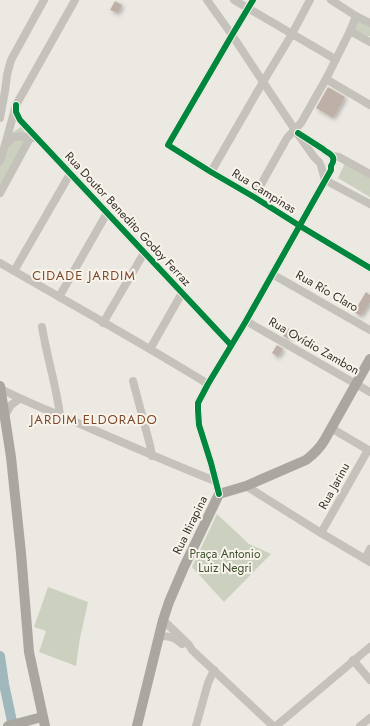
<svg xmlns="http://www.w3.org/2000/svg" width="370" height="726" font-family="Jost,sans-serif">
<style>
.green{fill:#cbd1be}
.lines{fill:none;stroke-linecap:round;stroke-linejoin:round}
.river{stroke:#a0b8bc;stroke-width:10}
.building{fill:#beb0a6;filter:url(#shadow)}
.minor{stroke:#c5c1bb;stroke-width:8}
.major{stroke:#aaa6a0;stroke-width:10}
.cycleway-casing{stroke:#f8f4eb;stroke-width:8}
.cycleway{stroke:#00873e;stroke-width:6}
.labels{text-anchor:middle;stroke-width:4;stroke-linejoin:round;paint-order:stroke}
.street-label{font-size:12px;fill:#362f2a;stroke:#f8f4eb}
.park-label{font-size:12px;fill:#415230;stroke:#f8f4eb}
.neighbourhood-label{font-size:13px;letter-spacing:1px;fill:#7d492a;stroke:#f8f4eb}
</style>
<defs>
<filter id="shadow"><feDropShadow dx="2" dy="2" stdDeviation="2" flood-color="#0004"/></filter>
</defs>
<rect width="100%" height="100%" fill="#ece9e3"/>
<g class="green">
<polygon points="358,19 370,26 370,36 367,36 353,29"/>
<polygon points="21,127 28,137 0,187 0,149 8,135"/>
<polygon points="345,163 370,178 370,197 338,178"/>
<polygon points="217,514 249,544 271,554 224,602 192,567"/>
<polygon points="48,587 88,602 80,638 76,666 39,652 46,631 34,627"/>
</g>
<g class="lines">
<polyline class="river" points="0,656 4,684 13,726"/>
</g>
<g class="building">
<polygon points="115,1 122,5 118,13 110,10"/>
<polygon points="328,87 345,97 333,118 316,108"/>
<polygon points="366,292 370,295 370,302 361,316 354,312"/>
<polygon points="287,328 293,331 289,339 283,336"/>
<polygon points="277,345 283,349 278,357 272,353"/>
</g>
<g class="lines">
<g class="minor">
<polyline points="207,0 232,35 295,130 314,157 319,162"/>
<polyline points="234,0 335,59"/>
<polyline points="253,0 232,35 168,145 211,172 254,197 300,226 370,268"/>
<polyline points="331,0 356,16 370,23"/>
<polyline points="350,31 370,42"/>
<polyline points="326,79 370,105"/>
<polyline points="16,105 16,112 20,120 231,345"/>
<polyline points="0,118 5,91 7,75 11,60 44,0"/>
<path d="M6,144C15,134 21,136 34,138"/>
<polyline points="333,156 339,157 370,174"/>
<polyline points="0,161 5,145 16,105 75,0"/>
<polyline points="321,166 325,180"/>
<polyline points="211,172 263,82 292,34 310,0"/>
<polyline points="325,180 370,204"/>
<polyline points="0,193 30,138"/>
<polyline points="254,197 287,138 301,123 326,79 350,31 356,16"/>
<path d="M0,263C69,303 140,342 208,384"/>
<polyline points="14,271 70,174"/>
<polyline points="272,274 370,330"/>
<polyline points="59,297 107,213"/>
<polyline points="246,321 370,392"/>
<polyline points="103,323 144,253"/>
<path d="M42,327C47,357 56,385 60,415"/>
<polyline points="150,349 182,293"/>
<polyline points="133,381 150,445 152,456"/>
<path d="M1,389C24,401 47,410 71,420C119,441 167,462 215,481"/>
<polyline points="4,417 11,405 19,399"/>
<polyline points="331,428 370,451"/>
<polyline points="246,486 321,533 370,562"/>
<path d="M219,494L211,463L199,425L198,410V403L208,384L246,321L331,170V166C338,155 328,154 323,149L298,133"/>
<polyline points="321,533 368,450"/>
<polyline points="365,559 370,549"/>
<polyline points="163,620 189,645 192,650 273,726"/>
<path d="M159,636C170,636 174,637 182,644"/>
<polyline points="353,660 370,680"/>
<polyline points="196,726 208,683 214,670"/>
<polyline points="276,726 370,647"/>
<polyline points="360,726 370,718"/>
</g>
<g class="major">
<polyline points="0,386 11,457 21,553 29,652 45,726"/>
<polyline points="8,726 42,717"/>
<path d="M137,726L163,620L169,602L184,567L219,494L246,486L306,460C314,454 319,449 324,441L370,359"/>
</g>
<defs>
<g id="cycleway">
<polyline points="253,0 232,35 168,145 211,172 254,197 300,226 370,268"/>
<polyline points="16,105 16,112 20,120 231,345"/>
<path d="M219,494L211,463L199,425L198,410V403L208,384L246,321L331,170V166C338,155 328,154 323,149L298,133"/>
</g>
</defs>
<use href="#cycleway" class="cycleway-casing"/>
<use href="#cycleway" class="cycleway"/>
</g>
<g class="labels">
<g class="street-label">
<text transform="translate(264 191) rotate(32)" y="4">Rua Campinas</text>
<text transform="translate(128 219) rotate(47)" y="4">Rua Doutor Benedito Godoy Ferraz</text>
<text transform="translate(327 291) rotate(30)" y="4">Rua Río Claro</text>
<text transform="translate(314 346) rotate(30)" y="4">Rua Ovídio Zambon</text>
<text transform="translate(334 486) rotate(-61)" y="4">Rua Jarinu</text>
<text transform="translate(190 525) rotate(-64)" y="4">Rua Itirapina</text>
</g>
<g class="park-label">
<text x="225" y="558">Praça Antonio<tspan x="225" dy="14">Luiz Negri</tspan></text>
</g>
<g class="neighbourhood-label">
<text x="84" y="280">CIDADE JARDIM</text>
<text x="94" y="424">JARDIM ELDORADO</text>
</g>
</g>
</svg>
